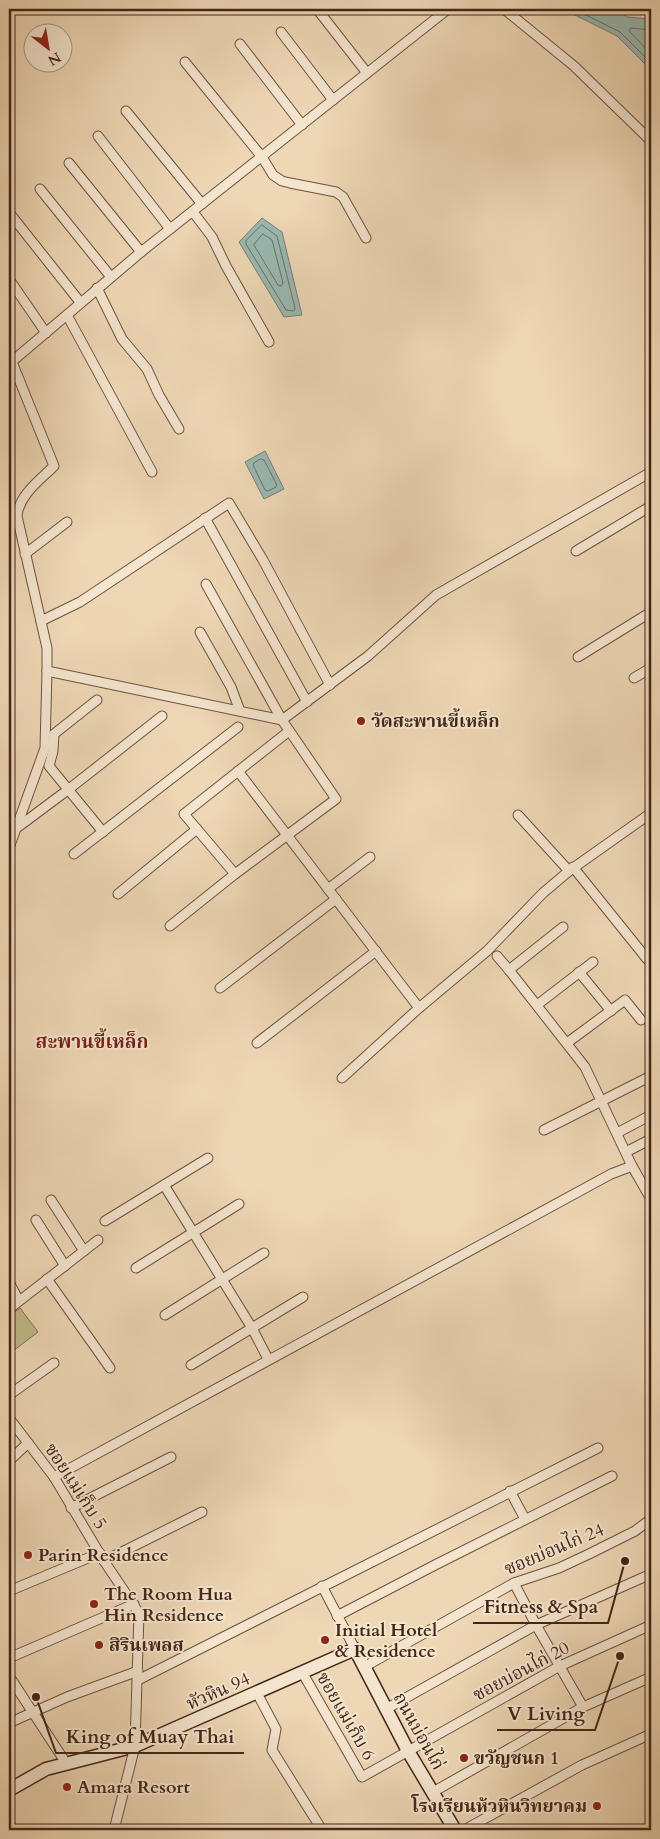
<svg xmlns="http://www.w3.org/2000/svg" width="660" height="1839" font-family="Cardo,'Noto Serif Thai',serif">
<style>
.green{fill:#c0bc88;stroke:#827150}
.water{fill:#99b9b2;stroke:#777e74}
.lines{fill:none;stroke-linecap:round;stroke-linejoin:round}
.shore{stroke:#6e7065;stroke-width:1}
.street-casing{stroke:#6e523f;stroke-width:11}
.secondary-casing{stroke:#432618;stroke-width:15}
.street{stroke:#f4e5cf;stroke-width:9}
.secondary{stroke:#f4e5cf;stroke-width:12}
.poi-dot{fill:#8f2418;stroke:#f4e5cf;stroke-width:2}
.labels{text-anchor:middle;stroke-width:4;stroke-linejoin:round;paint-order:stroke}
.poi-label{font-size:18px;font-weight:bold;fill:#432618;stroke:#f4e5cf;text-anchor:start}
.street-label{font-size:18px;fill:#432618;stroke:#f4e5cf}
.neighbourhood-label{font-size:19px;font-weight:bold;fill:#7a1f14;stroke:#f4e5cf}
.leader{fill:none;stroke:#432618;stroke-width:2}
.callout-dot{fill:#432618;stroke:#f4e5cf;stroke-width:2}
.callout-label{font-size:19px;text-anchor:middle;font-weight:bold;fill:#432618;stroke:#f4e5cf;stroke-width:4;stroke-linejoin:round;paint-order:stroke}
</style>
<rect width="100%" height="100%" fill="#eed7b5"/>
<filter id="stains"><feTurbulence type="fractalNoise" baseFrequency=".004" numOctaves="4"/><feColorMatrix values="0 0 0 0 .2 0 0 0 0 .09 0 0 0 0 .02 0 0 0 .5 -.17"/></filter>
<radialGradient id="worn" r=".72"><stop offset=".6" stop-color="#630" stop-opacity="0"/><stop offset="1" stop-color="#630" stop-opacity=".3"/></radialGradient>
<polygon class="green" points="20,1308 38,1332 9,1354 9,1316"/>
<g class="water">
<polygon points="563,9 615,9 628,17 651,19 651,70 617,36"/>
<polygon points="262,218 282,232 302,315 284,317 239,242"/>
<polygon points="265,451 284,489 264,499 245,462"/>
</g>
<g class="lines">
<g class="shore">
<polyline points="574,9 620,32 651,63"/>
<polyline points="651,30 631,28 629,31 651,54"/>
<polygon points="262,225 277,236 295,308 294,311 286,310 246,244 246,241"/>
<polygon points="263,234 272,240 283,283 281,286 278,285 254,245"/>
<polygon points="261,459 264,460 277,485 276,487 268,491 265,490 253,465 254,463"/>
</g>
<defs>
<g id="street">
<polyline points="317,9 367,73"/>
<polyline points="504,9 574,66 651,141"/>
<polyline points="281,32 333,100"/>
<polyline points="240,44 302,125"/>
<polyline points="185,62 262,157 273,175 282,181 290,183 336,192 343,197 366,238"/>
<polyline points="126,111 202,204"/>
<polyline points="98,136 170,229"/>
<polyline points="69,163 141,252"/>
<polyline points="40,189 111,277"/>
<polyline points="193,212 212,237 226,266 269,342"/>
<polyline points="11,215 80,302"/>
<polyline points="9,279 46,333"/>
<polyline points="97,288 122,339 147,369 159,395 179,429"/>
<polyline points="67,315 152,472"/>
<path d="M9,358L12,362L54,466C40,480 19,495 17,516L47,648V671L282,720L368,656L436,595L651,472"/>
<polyline points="9,364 141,252 448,9"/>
<polyline points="205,518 307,702"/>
<polyline points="576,551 651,506"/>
<polyline points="25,554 67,522"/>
<polyline points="41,621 80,602 229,503 263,560 330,685"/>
<polyline points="200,632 231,687 240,711"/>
<polyline points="578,657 651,612"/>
<polyline points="634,678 651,668"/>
<polyline points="97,700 54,734 53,751 49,766 103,832"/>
<polyline points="238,771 419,1008"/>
<polyline points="518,815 569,871"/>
<polyline points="18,827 69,789 162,716"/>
<polyline points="9,848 45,748 47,671"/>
<polyline points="74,854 238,727"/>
<polyline points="573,867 647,959"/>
<polyline points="235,874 184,814 289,731"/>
<polyline points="328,889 370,857"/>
<polyline points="118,894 197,829"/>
<polyline points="170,926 235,874 336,799 282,720 206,584"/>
<polyline points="563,927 509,970 585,1067 632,1166 651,1199"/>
<polyline points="497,956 509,970"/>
<polyline points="579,972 611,1011"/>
<polyline points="220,988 336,899"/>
<polyline points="537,1005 593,962"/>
<polyline points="257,1043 376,951"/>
<polyline points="567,1043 625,1000 641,1020"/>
<polyline points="342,1078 419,1008 487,951 543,893 569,871 651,813"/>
<polyline points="544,1130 651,1076"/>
<polyline points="617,1133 651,1115"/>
<polyline points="626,1152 651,1139"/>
<polyline points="164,1185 252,1328 268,1359"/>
<polyline points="51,1200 84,1251"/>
<polyline points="36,1220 65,1266"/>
<polyline points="105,1221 208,1158"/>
<polyline points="136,1268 239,1204"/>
<polyline points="47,1279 110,1368"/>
<polyline points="9,1282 19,1301"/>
<polyline points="9,1309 98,1240"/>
<polyline points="165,1315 264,1253"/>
<polyline points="191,1365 303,1297"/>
<polyline points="9,1395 54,1363"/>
<polyline points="9,1418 54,1477 104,1561 139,1613 135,1746 114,1830"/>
<polyline points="9,1461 28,1443"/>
<polyline points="54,1477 611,1174 632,1166"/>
<polyline points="510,1491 525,1519"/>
<polyline points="71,1508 171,1457"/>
<polyline points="104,1561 202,1512"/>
<polyline points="514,1583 536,1625 583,1707"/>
<polyline points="322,1586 355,1649"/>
<polyline points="9,1591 100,1553"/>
<polyline points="337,1616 435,1565 612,1476"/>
<polyline points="9,1658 134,1604"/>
<polyline points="364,1667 514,1583 559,1568 589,1554 635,1531 651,1519"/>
<polyline points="302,1672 362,1777 560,1666 651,1625"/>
<polyline points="9,1676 66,1763"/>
<polyline points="138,1680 598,1448"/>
<polyline points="257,1693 276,1729 272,1750 322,1830"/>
<polyline points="386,1709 536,1625 651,1574"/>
<polyline points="9,1723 67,1697 138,1671"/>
<polyline points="433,1792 583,1707 651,1677"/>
<polyline points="464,1830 582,1765 651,1734"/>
</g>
<polyline id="secondary" points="9,1790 46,1769 135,1746 355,1649 408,1751 455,1830"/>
</defs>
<use href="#street" class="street-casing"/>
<use href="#secondary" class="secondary-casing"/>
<use href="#street" class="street"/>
<use href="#secondary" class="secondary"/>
</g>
<g class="poi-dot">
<circle cx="361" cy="721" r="5"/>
<circle cx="28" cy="1555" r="5"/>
<circle cx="94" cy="1604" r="5"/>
<circle cx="325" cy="1640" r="5"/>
<circle cx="99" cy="1645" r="5"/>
<circle cx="464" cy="1758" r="5"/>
<circle cx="67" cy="1787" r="5"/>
<circle cx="597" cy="1806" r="5"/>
</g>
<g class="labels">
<g class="poi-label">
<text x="371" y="727">วัดสะพานขี้เหล็ก</text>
<text x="38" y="1561">Parin Residence</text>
<text x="104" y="1600">The Room Hua<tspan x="104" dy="21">Hin Residence</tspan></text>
<text x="335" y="1636">Initial Hotel<tspan x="335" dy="21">&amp; Residence</tspan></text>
<text x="109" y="1651">สิรินเพลส</text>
<text x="474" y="1764">ขวัญชนก 1</text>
<text x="77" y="1793">Amara Resort</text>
<text x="587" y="1812" text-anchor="end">โรงเรียนห้วหินวิทยาคม</text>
</g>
<g class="street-label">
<text transform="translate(76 1486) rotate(57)" y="6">ซอยแม่เก็บ 5</text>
<text transform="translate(554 1549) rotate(-23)" y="6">ซอยบ่อนไก่ 24</text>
<text transform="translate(521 1671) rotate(-28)" y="6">ซอยบ่อนไก่ 20</text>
<text transform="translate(218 1691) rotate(-24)" y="6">หัวหิน 94</text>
<text transform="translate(346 1716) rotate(60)" y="6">ซอยแม่เก็บ 6</text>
<text transform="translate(419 1731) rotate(61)" y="6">ถนนบ่อนไก่</text>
</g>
<g class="neighbourhood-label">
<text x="92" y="1048">สะพานขี้เหล็ก</text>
</g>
</g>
<path class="leader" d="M625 1561L608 1623H473M620 1656L595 1730H497M36 1697L56 1753H244"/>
<g class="callout-dot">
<circle cx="625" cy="1561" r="5"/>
<circle cx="620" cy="1656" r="5"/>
<circle cx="36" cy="1697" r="5"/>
</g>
<g class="callout-label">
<text x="541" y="1613">Fitness &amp; Spa</text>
<text x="546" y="1720">V Living</text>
<text x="150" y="1743">King of Muay Thai</text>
</g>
<rect width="660" height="1839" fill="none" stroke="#eed7b5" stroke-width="30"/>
<rect x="10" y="10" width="640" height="1819" fill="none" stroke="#432618" stroke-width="2.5"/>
<rect x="15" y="15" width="630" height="1809" fill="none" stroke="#432618"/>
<g transform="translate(48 48) rotate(149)"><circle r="24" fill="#f4e5cf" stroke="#ad9986"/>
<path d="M0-4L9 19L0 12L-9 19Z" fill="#8f2418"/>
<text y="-8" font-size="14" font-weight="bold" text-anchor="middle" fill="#432618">N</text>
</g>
<rect width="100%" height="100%" filter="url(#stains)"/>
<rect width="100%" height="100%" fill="url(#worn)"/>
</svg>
